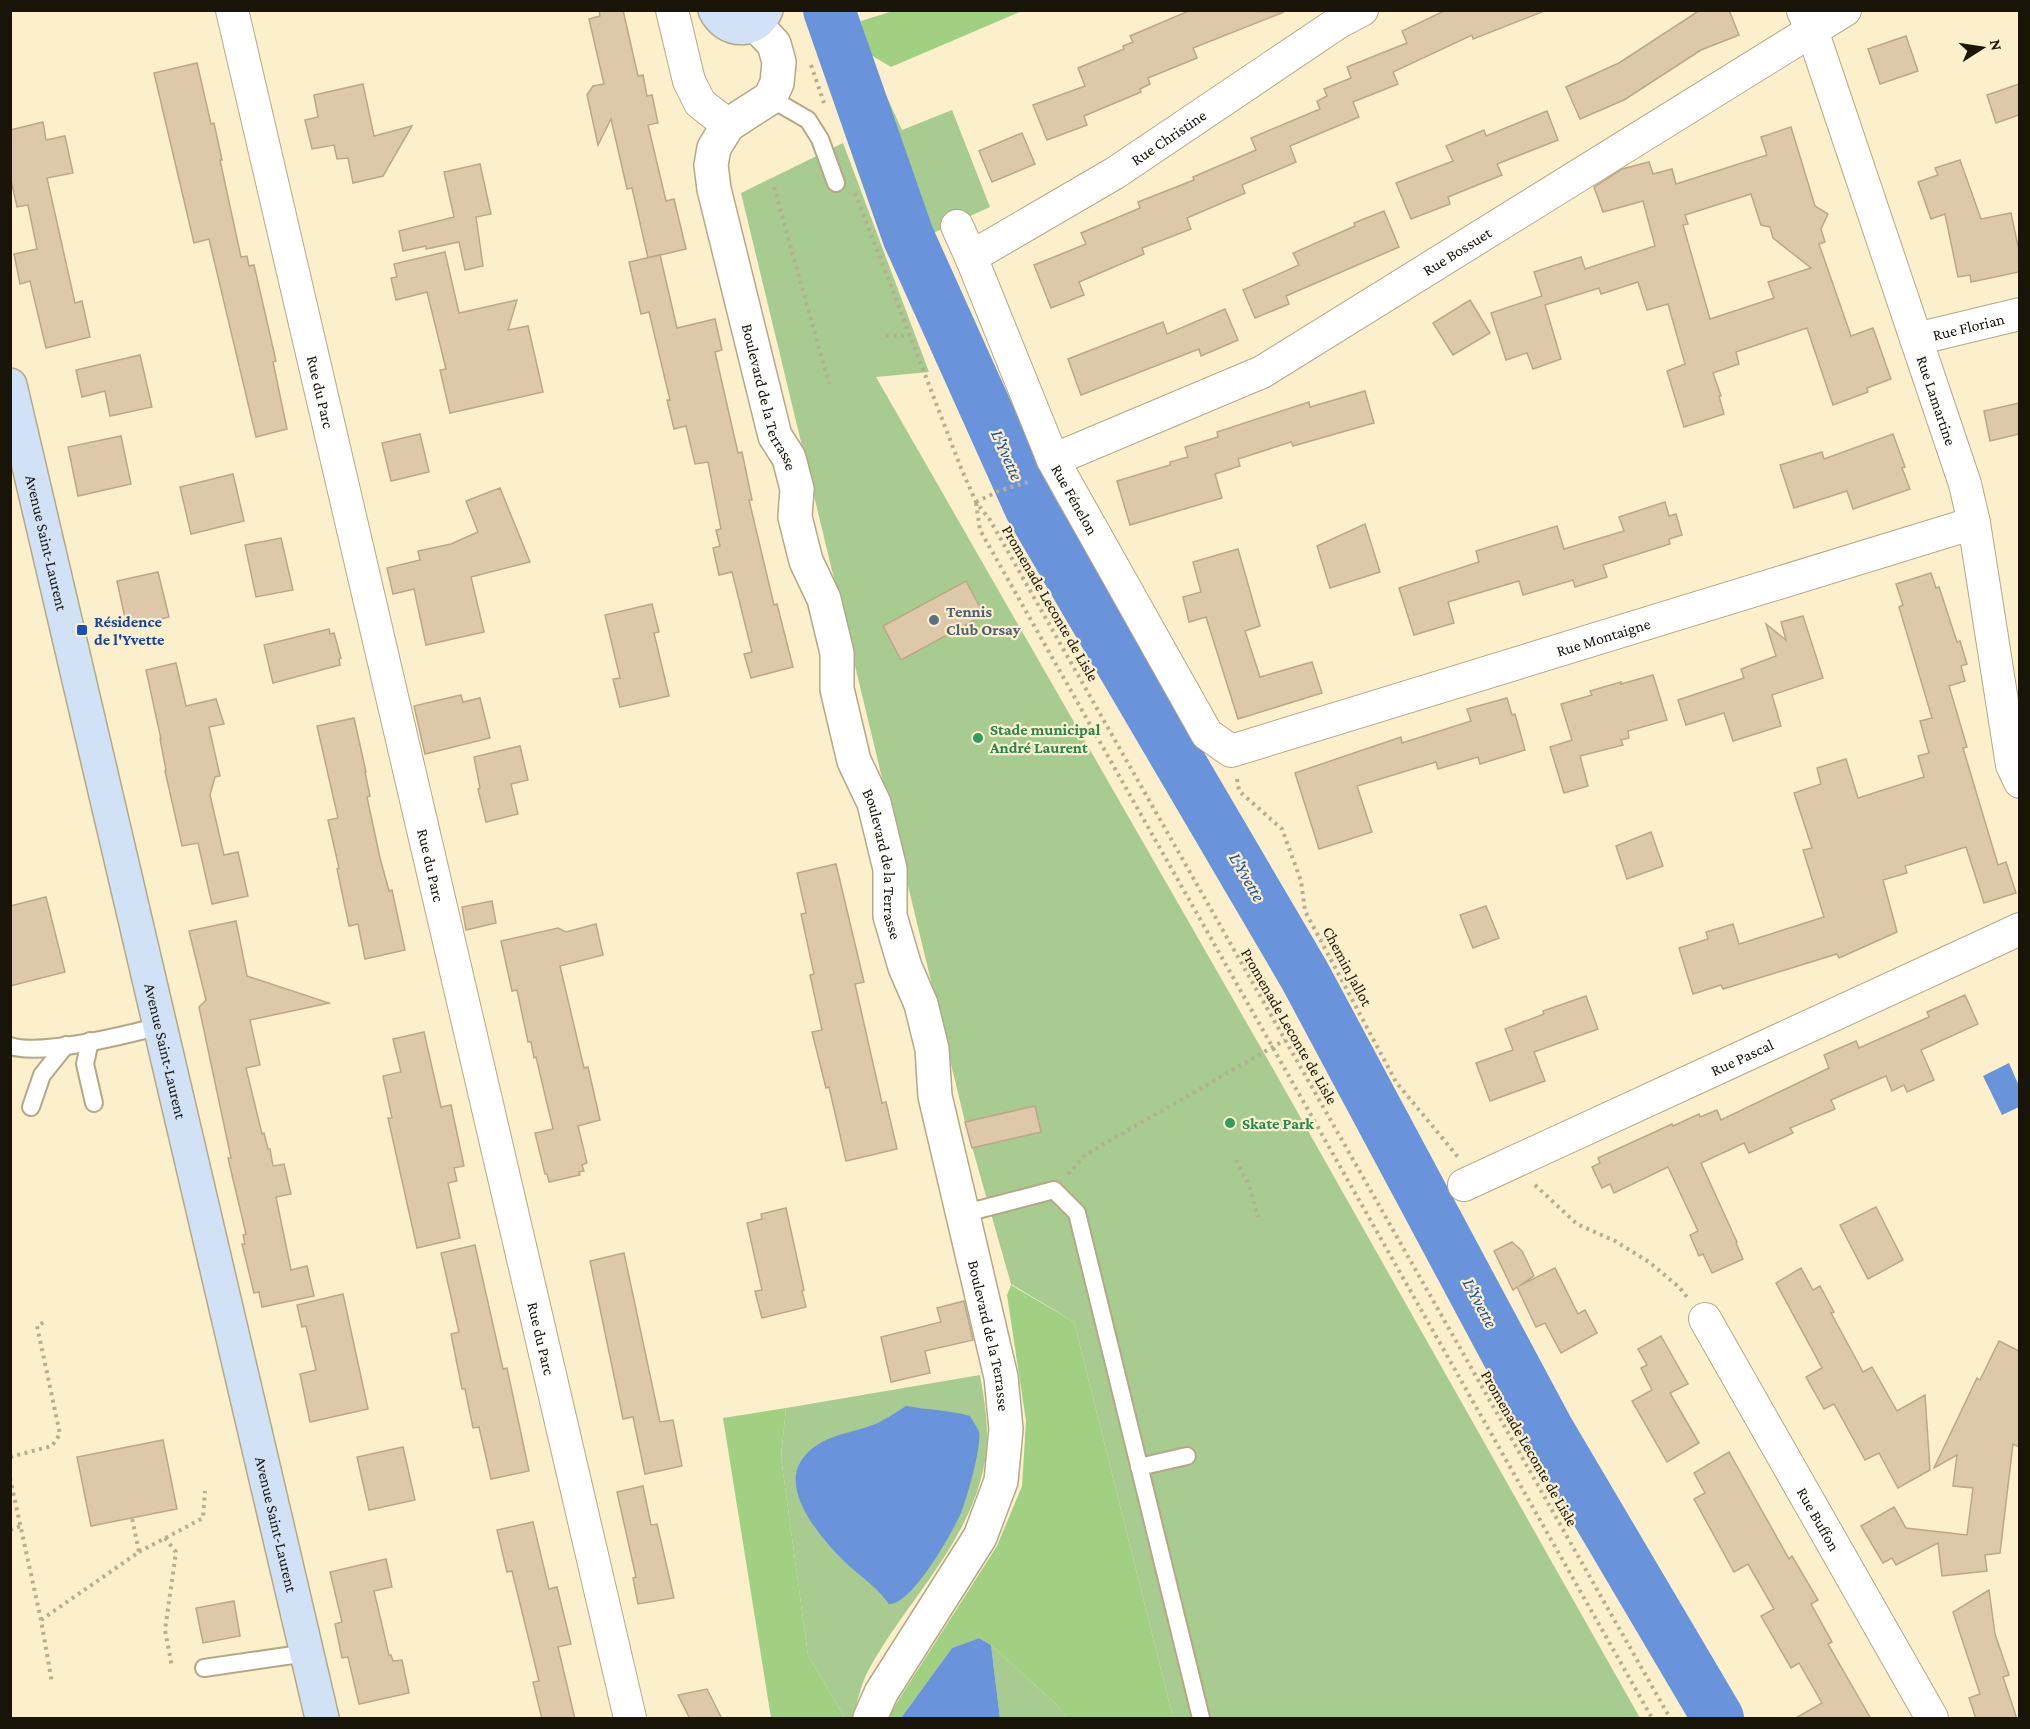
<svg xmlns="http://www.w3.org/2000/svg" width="2030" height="1729" font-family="'Crimson Pro',serif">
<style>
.green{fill:#a8cb8f}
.forest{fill:#a2d082}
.water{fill:#6993da}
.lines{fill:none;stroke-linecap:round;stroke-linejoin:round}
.river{stroke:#6993da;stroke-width:52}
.building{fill:#ddc9aa;stroke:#bba789;stroke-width:1.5;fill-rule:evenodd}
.service-casing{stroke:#b4a887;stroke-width:20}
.minor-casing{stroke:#b4a887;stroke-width:34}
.tertiary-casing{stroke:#b4a887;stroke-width:36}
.secondary-casing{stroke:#b4a887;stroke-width:36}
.path{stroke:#b7ad91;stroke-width:4;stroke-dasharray:3 4.5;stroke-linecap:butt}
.service{stroke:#fff;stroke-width:16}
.minor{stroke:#fff;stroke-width:32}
.tertiary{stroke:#fff;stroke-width:33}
.secondary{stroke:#d1e2f7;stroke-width:33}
.service-dot{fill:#5c6f8a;stroke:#fcefcc;stroke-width:2}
.transit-dot{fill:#1a4fb4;stroke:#fcefcc;stroke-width:2}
.leisure-dot{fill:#2e9e5b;stroke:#fcefcc;stroke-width:2}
.labels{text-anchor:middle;stroke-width:4.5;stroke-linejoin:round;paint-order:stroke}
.street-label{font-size:16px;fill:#1a1509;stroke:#fcefcc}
.service-label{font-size:16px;font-weight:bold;fill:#4e5e75;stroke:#fcefcc;text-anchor:start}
.transit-label{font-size:16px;font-weight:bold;fill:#164399;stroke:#fcefcc;text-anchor:start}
.leisure-label{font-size:16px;font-weight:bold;fill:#27864d;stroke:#fcefcc;text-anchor:start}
.water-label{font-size:18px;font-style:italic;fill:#1d4ea1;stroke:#fcefcc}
</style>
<rect width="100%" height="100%" fill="#fcefcc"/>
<g class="green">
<polygon points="886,95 902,130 952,110 990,207 931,234 875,100"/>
<polygon points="843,143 929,372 876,377 1268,1060 1640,1718 1173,1718 1074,1322 1011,1284 965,1122 741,193"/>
<path d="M980,1375C985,1403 990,1432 985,1461C970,1545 904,1602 866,1675C860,1688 857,1705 852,1718H845L808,1655L781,1457L786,1408Z"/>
<polygon points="991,1645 1056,1704 1068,1718 1000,1718"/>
</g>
<g class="forest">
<polygon points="893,11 893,10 1022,11 891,67 864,51 861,21"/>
<polygon points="1011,1285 1074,1322 1173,1718 1068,1718 1056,1704 991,1645 979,1638 952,1648 901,1718 887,1718 997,1546 1022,1486 1026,1421 1007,1295"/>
<polygon points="786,1408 781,1457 808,1655 845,1718 771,1718 723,1418"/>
</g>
<g class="water">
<polygon points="2009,1063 2019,1086 2019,1107 2002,1115 1983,1076"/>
<path d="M906,1406C928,1410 949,1410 970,1416C973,1421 977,1427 979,1432C982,1446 967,1498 961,1513C952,1533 912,1605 889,1604C874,1583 853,1572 836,1553C806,1520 768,1469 826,1440C839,1434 856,1431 870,1426C882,1422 895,1413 906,1406Z"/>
<polygon points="979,1638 991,1645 1000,1718 901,1718 952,1648"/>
</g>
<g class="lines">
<polyline class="river" points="829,10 908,236 1030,507 1305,976 1548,1430 1718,1718"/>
</g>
<g class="building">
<polygon points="599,10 623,10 638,76 643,75 647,96 652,95 658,123 648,125 666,201 674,199 686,249 648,258 632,188 627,189 611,119 598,145 587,95 593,86 604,84 589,19 600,16"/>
<polygon points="1191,10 1284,12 1193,48 1197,58 1148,78 1150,84 1140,89 1141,92 1084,116 1087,125 1047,140 1033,105 1085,86 1078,68 1124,49 1123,46 1133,42 1130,36"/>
<polygon points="1446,10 1542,10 1542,12 1473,39 1472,35 1393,72 1398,84 1353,102 1359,117 1290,146 1296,162 1242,185 1245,193 1187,218 1191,229 1142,248 1144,254 1079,282 1084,295 1051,308 1034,265 1086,244 1081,233 1140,208 1138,202 1194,180 1193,177 1256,150 1251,138 1320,109 1317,101 1327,96 1324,89 1351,78 1347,67 1407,43 1402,31"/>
<polygon points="1700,10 1729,10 1739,35 1701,50 1624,100 1580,119 1566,87 1619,63"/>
<polygon points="1906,36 1918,71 1880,84 1868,49"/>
<polygon points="197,63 211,124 214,123 222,160 220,160 241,257 247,256 249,266 254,265 276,361 273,362 287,429 256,437 209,239 194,243 154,73"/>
<polygon points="363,84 374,136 412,126 383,176 353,183 348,158 337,159 334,145 312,149 305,120 318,117 314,95"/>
<polygon points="2019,84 2019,115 1996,123 1987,95"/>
<polygon points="1547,111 1558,140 1497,164 1502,175 1448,197 1450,204 1411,219 1396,183 1453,161 1446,146 1484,130 1486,136"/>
<polygon points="43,122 46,140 65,136 73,173 47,178 75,303 82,301 90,337 46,348 30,281 20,284 14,254 37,249 28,205 17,207 10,176 10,130"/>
<path d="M1791,127L1815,206L1828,214L1821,229L1825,242L1819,244L1851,336L1873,328L1891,379L1867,388L1868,392L1833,405L1807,328L1736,352L1739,364L1713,373L1721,396H1719L1724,414L1684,427L1667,371L1685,364L1668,304L1647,310L1638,282L1601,294L1599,288L1545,305L1561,359L1533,369L1527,353L1506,360L1491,313L1542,296L1534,272L1581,257L1585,269L1655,246L1643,201L1603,212L1594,187L1622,169L1649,162L1653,174L1672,169L1676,184L1767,155L1761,137ZM1751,194L1761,225L1770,227L1773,238L1811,268L1768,282L1774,298L1710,319L1683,225L1688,224L1685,215Z"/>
<polygon points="1022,133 1035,164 992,182 979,151"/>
<polygon points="1960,160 1981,219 2011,213 2019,251 2019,272 1971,282 1970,275 1958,277 1945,214 1931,219 1918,182 1938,175 1935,168"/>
<polygon points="480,164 491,214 476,217 483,266 465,270 459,242 426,249 426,246 403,251 399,231 454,217 444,172"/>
<polygon points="1384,211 1399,247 1286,296 1289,304 1255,318 1243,290 1299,265 1293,253 1355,226 1354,223"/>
<polygon points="445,252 459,313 517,300 508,330 528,326 543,392 450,413 440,370 446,369 427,292 396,300 391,278 397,277 394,264"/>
<polygon points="660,255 677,328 715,319 722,350 715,352 738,453 742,452 752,500 749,500 774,605 777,604 793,667 751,678 744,654 752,652 732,572 719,575 713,548 720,546 716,530 721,529 708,462 695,464 686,426 674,429 667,400 670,400 649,312 641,314 629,262"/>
<polygon points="1470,300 1490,333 1453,355 1433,323"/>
<polygon points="1225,309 1238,340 1201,356 1199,349 1081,395 1068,359 1163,322 1167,334"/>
<polygon points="140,355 152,407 110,416 105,391 82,397 76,370"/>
<polygon points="1365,391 1374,423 1293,446 1291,442 1238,459 1240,466 1215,474 1222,498 1130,525 1117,481 1170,465 1170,462 1188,457 1185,447 1218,437 1217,432 1309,402 1310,407"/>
<polygon points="2019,403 2019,434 1990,441 1984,411"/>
<polygon points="420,434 429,472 391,481 382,443"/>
<polygon points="1893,434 1905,467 1902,468 1910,489 1853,509 1847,491 1794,508 1780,465 1822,452 1824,459"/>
<polygon points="121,436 131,484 78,496 68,447"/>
<polygon points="233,474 244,521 191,534 180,487"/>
<polygon points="500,488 530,562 471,577 484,632 426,645 414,589 393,594 387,568 420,560 418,551 451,544 478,532 466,501"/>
<polygon points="1665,502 1669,516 1676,514 1682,535 1669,539 1670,544 1603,565 1607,577 1575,587 1573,580 1523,595 1519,581 1448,602 1454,623 1414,635 1399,588 1479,562 1476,551 1557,526 1564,549 1624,531 1619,517"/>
<polygon points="1365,524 1380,572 1330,588 1317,546"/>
<polygon points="281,538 293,590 256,597 245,545"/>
<polygon points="1238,549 1260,626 1245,631 1260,677 1312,662 1322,693 1238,719 1206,617 1189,622 1183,597 1201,592 1193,562"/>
<polygon points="158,572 169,617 127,627 117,581"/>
<polygon points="1931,573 1936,588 1939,587 1957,642 1960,641 1967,664 1961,666 1965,681 1949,686 1967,747 1963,748 1998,865 2006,862 2016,893 1984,903 1966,847 1905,866 1907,873 1883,880 1897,932 1839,958 1837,954 1723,989 1721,985 1693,994 1679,948 1708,939 1706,932 1733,924 1739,944 1824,917 1803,850 1812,848 1794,793 1821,784 1817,768 1846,759 1858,798 1924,777 1918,756 1929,753 1920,721 1932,718 1899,607 1903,605 1896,584"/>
<polygon points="966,581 984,615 901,660 883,626"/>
<polygon points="652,604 659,632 654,633 669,696 620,707 613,679 620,678 605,615"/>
<polygon points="1803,616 1823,678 1772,695 1781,726 1733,741 1724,713 1686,725 1678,700 1744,678 1741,669 1776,656 1766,624 1786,640 1781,622"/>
<polygon points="329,629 330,634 334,633 341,658 339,659 340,665 273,683 264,645"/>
<polygon points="176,663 186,706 216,699 224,724 209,727 220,776 215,777 210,795 224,855 238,852 248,896 212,904 198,843 182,846 165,771 166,770 160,739 161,739 146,670"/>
<polygon points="1653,675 1667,720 1628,731 1629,738 1621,740 1623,745 1580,756 1588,786 1564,793 1550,747 1572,740 1561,704 1592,695 1590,691 1621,682 1621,684"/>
<polygon points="461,695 463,702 480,698 490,738 425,754 414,706"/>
<polygon points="1507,698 1512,715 1515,714 1525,750 1480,764 1478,757 1438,769 1436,762 1357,786 1372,832 1319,849 1295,773 1401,737 1402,743 1471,721 1467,709"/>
<polygon points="354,718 366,772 365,772 370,796 367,797 380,858 389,891 392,890 405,950 365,959 358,924 349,926 337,869 339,868 328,820 338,818 317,726"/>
<polygon points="520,746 528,780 511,784 518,814 486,822 478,789 480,788 474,757"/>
<polygon points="1651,832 1663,866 1627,879 1616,846"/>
<polygon points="836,864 864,982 855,984 882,1103 886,1102 897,1149 846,1161 829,1087 826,1088 812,1032 822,1030 810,975 814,974 801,914 806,913 797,873"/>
<polygon points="46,897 65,972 10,986 10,906"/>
<polygon points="492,901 496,923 466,930 462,907"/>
<polygon points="1486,906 1499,938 1473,948 1460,915"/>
<polygon points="236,921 247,976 329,1003 250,1020 260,1065 246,1068 262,1134 264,1133 268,1149 270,1149 273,1166 284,1164 291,1194 276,1197 291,1270 307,1266 314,1296 262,1307 259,1292 254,1293 242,1244 245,1244 243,1235 246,1234 228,1158 231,1158 199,1007 206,1000 189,931"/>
<polygon points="596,924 603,955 560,966 584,1068 588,1067 600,1120 578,1126 587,1163 582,1165 584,1171 579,1172 580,1175 549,1182 547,1174 545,1174 535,1133 553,1129 536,1057 534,1058 531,1042 528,1042 517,990 512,991 501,941 558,928 566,932"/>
<polygon points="1965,995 1978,1024 1921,1050 1934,1080 1907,1092 1904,1085 1892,1091 1886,1076 1831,1100 1835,1109 1790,1128 1793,1133 1749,1153 1744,1143 1701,1163 1737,1242 1736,1243 1743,1259 1712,1273 1703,1254 1699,1256 1690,1235 1698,1231 1668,1167 1614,1193 1610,1184 1602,1188 1592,1167 1600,1163 1598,1158 1672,1124 1673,1126 1699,1114 1700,1117 1717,1110 1721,1120 1829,1068 1824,1055 1856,1041 1859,1048 1929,1017 1927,1012"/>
<polygon points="1586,996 1598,1029 1534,1052 1545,1081 1490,1101 1476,1063 1513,1050 1505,1029 1544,1014 1543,1011"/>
<polygon points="424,1032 441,1107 451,1105 464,1166 454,1168 457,1181 448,1183 460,1238 417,1248 388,1118 392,1118 383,1076 401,1072 393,1039"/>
<polygon points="1035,1106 1041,1132 972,1148 965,1122"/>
<polygon points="1876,1207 1903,1260 1868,1279 1840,1225"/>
<polygon points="786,1208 804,1290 802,1291 806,1307 762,1318 755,1291 762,1290 747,1223 762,1219 761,1214"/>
<polygon points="1512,1242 1522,1251 1534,1276 1519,1286 1555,1268 1578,1314 1585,1310 1597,1333 1561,1353 1545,1323 1536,1327 1517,1287 1513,1290 1494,1251"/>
<polygon points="475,1245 503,1369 507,1368 529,1471 491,1479 479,1427 473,1428 465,1389 462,1389 451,1334 459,1332 441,1253"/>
<polygon points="624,1253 660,1422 673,1420 682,1466 645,1474 633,1417 623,1419 590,1261"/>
<polygon points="1801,1268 1813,1290 1820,1286 1834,1312 1831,1313 1863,1372 1872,1367 1897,1411 1925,1395 1930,1470 1898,1488 1879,1453 1865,1460 1834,1404 1824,1409 1806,1377 1822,1368 1776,1283"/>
<polygon points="343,1294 368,1409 310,1422 300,1374 316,1370 306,1326 302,1327 297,1305"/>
<polygon points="964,1301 973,1340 925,1351 930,1373 891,1382 881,1337 941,1322 937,1308"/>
<polygon points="1661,1336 1688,1384 1670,1393 1699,1443 1667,1462 1632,1401 1652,1390 1641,1368 1647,1365 1638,1349"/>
<polygon points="1999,1341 2019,1351 2019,1447 2013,1444 2000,1553 1985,1555 1987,1571 1942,1576 1938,1543 1896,1565 1892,1558 1883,1563 1861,1526 1894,1507 1906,1528 1967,1535 1973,1488 1953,1486 1957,1455 1934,1468 1977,1378 1980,1380"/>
<polygon points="163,1440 177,1509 91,1526 77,1457"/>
<polygon points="403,1447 415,1500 369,1510 357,1457"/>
<polygon points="1729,1452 1789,1559 1792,1556 1818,1600 1811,1604 1832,1642 1828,1644 1871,1719 1794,1719 1822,1703 1799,1663 1791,1668 1761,1616 1774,1609 1748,1564 1734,1572 1694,1499 1705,1493 1694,1473"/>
<polygon points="643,1486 651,1525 657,1524 674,1598 638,1604 633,1578 636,1577 617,1492"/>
<polygon points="533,1522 549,1589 557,1587 571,1644 558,1647 575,1719 542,1719 533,1682 539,1681 512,1571 507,1572 497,1530"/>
<polygon points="386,1559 392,1587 374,1591 389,1655 391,1655 393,1661 402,1660 409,1693 359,1704 348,1657 342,1658 335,1624 342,1622 330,1572"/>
<polygon points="1989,1590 1995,1634 2009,1675 2003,1677 2017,1719 1976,1719 1969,1698 1980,1694 1953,1612"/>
<polygon points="234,1601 240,1636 203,1643 196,1608"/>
<polygon points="707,1689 722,1719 690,1719 678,1695"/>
</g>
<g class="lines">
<defs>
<g id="service">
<polyline points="770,98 808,120 820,139 836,183"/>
<polyline points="90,1041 85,1064 94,1103"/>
<path d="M10,1046C41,1056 126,1035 160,1026"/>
<polyline points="31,1107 42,1075 66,1045"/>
<polyline points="962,1214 1054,1190 1077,1213 1201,1718"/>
<polyline points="1139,1467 1187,1456"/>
<polyline points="204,1668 307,1653"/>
</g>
<g id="minor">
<path id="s1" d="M232,10L630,1718"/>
<polyline points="672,10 689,81 700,103 728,125"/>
<path id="s2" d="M1803,11L1812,30L1965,484L1974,523L2012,765L2020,782"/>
<path id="s3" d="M957,226L971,257L1053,460L1207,734L1231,751L1974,523"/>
<path id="s4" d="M971,257L1115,173L1339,22L1362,10"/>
<path id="s5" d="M1916,339L2020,314"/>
<path id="s6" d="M1053,460L1262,372L1845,10"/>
<path id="s7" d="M1464,1185L2020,929"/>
<path id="s8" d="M1705,1319L1932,1718"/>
</g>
<g id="tertiary">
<path id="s9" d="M755,24L774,44L779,62L777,83L770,98L728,125L714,148L711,165L714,189L775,436L789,458L797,489L795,517L806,561L824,599L837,653V689L854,761L874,803L890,869V916L905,967L921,1004L932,1049L935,1096L1001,1377L1006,1429L1001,1481L980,1537L881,1693L870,1718"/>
</g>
<g id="secondary">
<path d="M715,10C726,33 756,34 766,10"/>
<path id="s10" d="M10,385L322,1718"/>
</g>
</defs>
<use href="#service" class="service-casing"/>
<use href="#minor" class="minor-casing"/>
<use href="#tertiary" class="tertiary-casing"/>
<use href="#secondary" class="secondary-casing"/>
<g class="path">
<polyline points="811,65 824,103"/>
<polyline points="774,187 829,384"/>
<polyline points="855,193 961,468 976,502 990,520 1670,1718"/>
<polyline points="886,336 910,335"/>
<polyline points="976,502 999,491 1031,481"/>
<polyline points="976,503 980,530 1652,1718"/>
<polyline points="1237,779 1239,791 1282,829 1301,881 1305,911 1396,1082 1458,1157"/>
<polyline points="1236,1160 1249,1185 1258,1217"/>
<polyline points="1068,1174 1085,1155 1285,1040"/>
<polyline points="1535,1185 1577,1224 1615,1241 1649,1262 1679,1287 1687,1297"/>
<polyline points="10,1457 52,1446 60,1434 37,1326 46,1321"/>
<polyline points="10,1478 41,1620 52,1683"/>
<polyline points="10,1530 21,1526"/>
<polyline points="165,1538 176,1552 165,1630 172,1667"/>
<polyline points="139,1552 203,1518 205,1491"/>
<polyline points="41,1620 139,1552 132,1518"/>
</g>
<use href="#service" class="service"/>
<use href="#minor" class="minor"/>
<use href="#tertiary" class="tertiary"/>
<use href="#secondary" class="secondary"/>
</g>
<circle class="service-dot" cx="934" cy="620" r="6"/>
<rect class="transit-dot" x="76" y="624" width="12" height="12" rx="3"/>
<g class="leisure-dot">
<circle cx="978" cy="738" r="6"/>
<circle cx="1230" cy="1123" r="6"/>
</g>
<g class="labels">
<g class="street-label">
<text dy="6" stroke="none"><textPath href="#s4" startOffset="231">Rue Christine</textPath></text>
<text dy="6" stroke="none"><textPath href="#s6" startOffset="456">Rue Bossuet</textPath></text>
<text dy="6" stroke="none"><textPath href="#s5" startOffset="54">Rue Florian</textPath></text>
<text dy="6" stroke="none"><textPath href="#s1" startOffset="392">Rue du Parc</textPath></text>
<text dy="6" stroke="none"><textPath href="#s9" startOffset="418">Boulevard de la Terrasse</textPath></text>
<text dy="6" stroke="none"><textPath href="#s2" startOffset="412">Rue Lamartine</textPath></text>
<text dy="6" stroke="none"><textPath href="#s3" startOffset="298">Rue Fénelon</textPath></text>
<text dy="6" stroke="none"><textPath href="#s10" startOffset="162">Avenue Saint-Laurent</textPath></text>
<text transform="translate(1051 603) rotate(60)" y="6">Promenade Leconte de Lisle</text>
<text dy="6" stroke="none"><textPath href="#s3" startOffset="986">Rue Montaigne</textPath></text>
<text dy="6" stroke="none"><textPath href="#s1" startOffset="878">Rue du Parc</textPath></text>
<text dy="6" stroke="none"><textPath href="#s9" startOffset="904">Boulevard de la Terrasse</textPath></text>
<text transform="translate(1348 966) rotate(62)" y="6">Chemin Jallot</text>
<text transform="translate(1290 1026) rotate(60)" y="6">Promenade Leconte de Lisle</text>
<text dy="6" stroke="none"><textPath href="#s10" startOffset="684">Avenue Saint-Laurent</textPath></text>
<text dy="6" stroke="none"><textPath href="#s7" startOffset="306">Rue Pascal</textPath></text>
<text dy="6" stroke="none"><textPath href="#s9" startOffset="1390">Boulevard de la Terrasse</textPath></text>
<text dy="6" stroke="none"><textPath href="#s1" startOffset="1364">Rue du Parc</textPath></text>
<text transform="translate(1530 1448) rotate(60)" y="6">Promenade Leconte de Lisle</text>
<text dy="6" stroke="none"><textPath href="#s8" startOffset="230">Rue Buffon</textPath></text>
<text dy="6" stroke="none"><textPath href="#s10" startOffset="1170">Avenue Saint-Laurent</textPath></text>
</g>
<g class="service-label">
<text x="946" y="617">Tennis<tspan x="946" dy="18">Club Orsay</tspan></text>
</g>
<g class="transit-label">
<text x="94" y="627">Résidence<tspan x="94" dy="18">de l'Yvette</tspan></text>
</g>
<g class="leisure-label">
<text x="990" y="735">Stade municipal<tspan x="990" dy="18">André Laurent</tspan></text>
<text x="1242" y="1129">Skate Park</text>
</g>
<g class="water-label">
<text transform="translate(1007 455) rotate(66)" y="6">L'Yvette</text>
<text transform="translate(1247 877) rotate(60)" y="6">L'Yvette</text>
<text transform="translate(1480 1303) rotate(62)" y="6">L'Yvette</text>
</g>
</g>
<rect width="2030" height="1729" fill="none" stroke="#1a1509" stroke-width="24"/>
<g transform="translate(1982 48) rotate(78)" stroke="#fcefcc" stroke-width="4.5" paint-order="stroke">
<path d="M0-4.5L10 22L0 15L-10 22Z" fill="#1a1509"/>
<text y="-9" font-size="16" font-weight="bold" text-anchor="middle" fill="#1a1509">N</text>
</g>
</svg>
